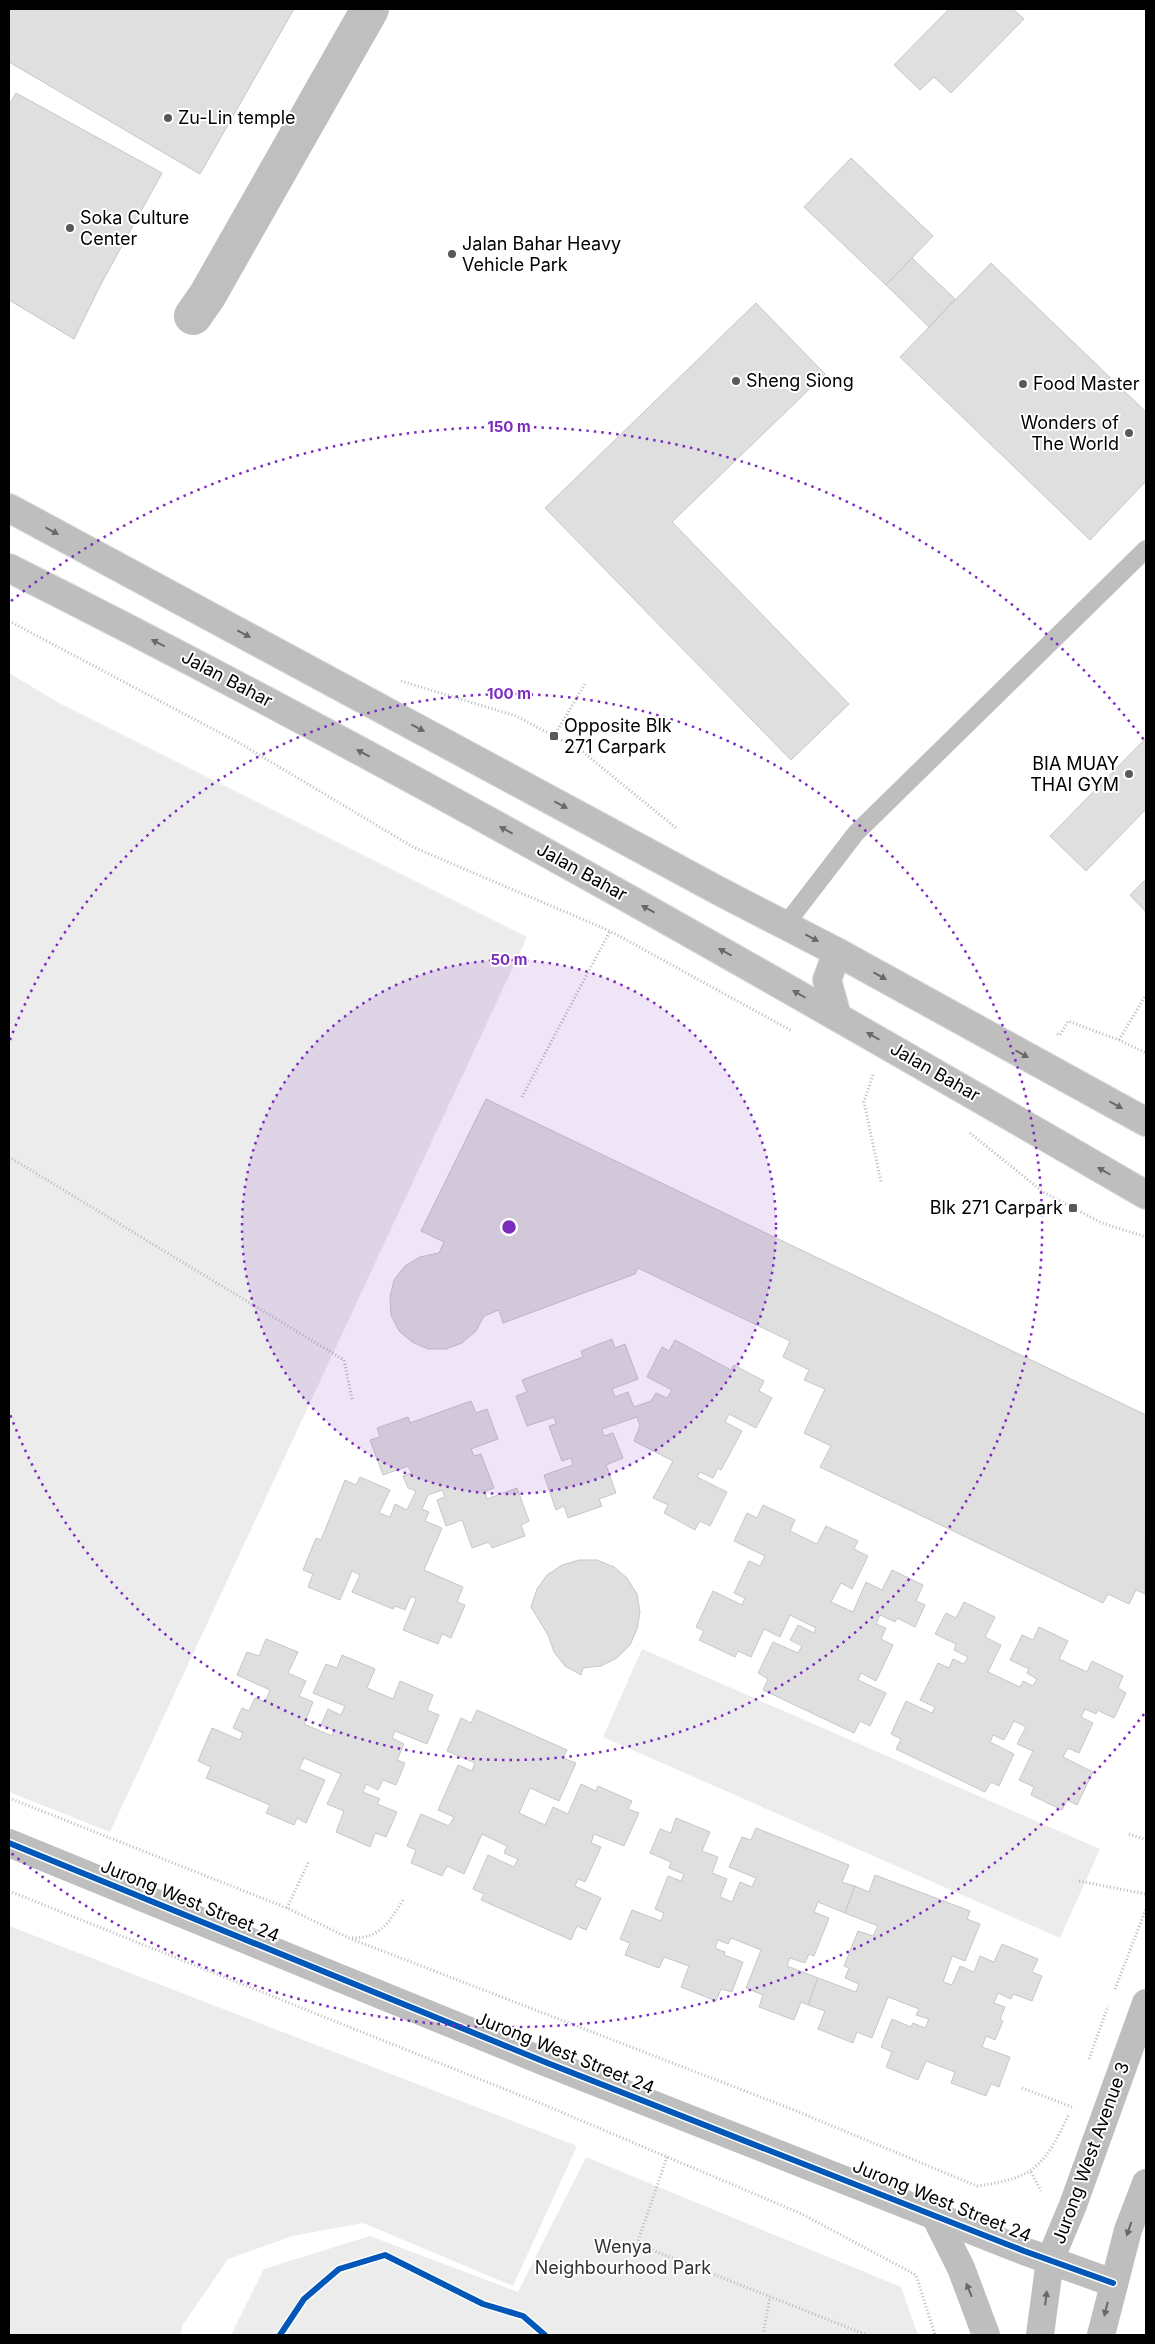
<svg xmlns="http://www.w3.org/2000/svg" width="1155" height="2344" font-family="Inter,sans-serif">
<style>
.green{fill:#ececec}
.lines{fill:none;stroke-linecap:round;stroke-linejoin:round}
.canal{stroke:#bfbfbf;stroke-width:38}
.building{fill:#dfdfdf;stroke:#c7c7c7}
.primary-casing{stroke:#dbdbdb;stroke-width:30}
.path{stroke:#b9b9b9;stroke-width:3;stroke-dasharray:1 2.5;stroke-linecap:butt}
.service{stroke:#bebebe;stroke-width:18}
.minor{stroke:#bebebe;stroke-width:28}
.primary{stroke:#bebebe;stroke-width:28}
.cycleway-casing{stroke:#fff;stroke-width:9}
.cycleway{stroke:#0057b8;stroke-width:6}
.oneway{fill:#686868}
.ring{fill:none;stroke:#7b2cbf;stroke-width:2.5;stroke-dasharray:2.5 5}
.poi-dot{fill:#595959;stroke:#fff;stroke-width:2}
.labels{text-anchor:middle;stroke-width:4;stroke-linejoin:round;paint-order:stroke}
.poi-label{font-size:18px;fill:#000;stroke:#fff;text-anchor:start}
.street-label{font-size:18px;fill:#000;stroke:#fff}
.park-label{font-size:18px;fill:#333;stroke:#fff}
.centre{fill:#7b2cbf;stroke:#fff;stroke-width:2.5}
.ring-label{font-size:15px;text-anchor:middle;font-weight:bold;fill:#7b2cbf;stroke:#fff;stroke-width:4;stroke-linejoin:round;paint-order:stroke}
</style>
<rect width="100%" height="100%" fill="#fff"/>
<g class="green">
<polygon points="9,673 59,703 527,937 110,1832 9,1792 9,765 11,760 9,759"/>
<polygon points="642,1649 1100,1849 1060,1938 603,1737"/>
<polygon points="9,1926 577,2146 513,2286 363,2223 292,2236 228,2259 182,2326 181,2335 9,2335"/>
<polygon points="586,2157 901,2287 918,2335 231,2335 264,2269 370,2236 518,2292"/>
</g>
<g class="lines">
<polyline class="canal" points="193,316 207,296 370,9"/>
</g>
<g class="building">
<polygon points="9,9 294,9 200,174 9,62"/>
<polygon points="949,9 1013,9 1024,19 951,93 934,77 920,90 894,65"/>
<polygon points="16,93 162,173 101,284 74,339 9,300 9,105"/>
<polygon points="851,158 933,236 886,285 804,207"/>
<polygon points="912,258 955,299 929,327 886,285"/>
<polygon points="991,263 1146,412 1146,481 1090,540 900,357"/>
<polygon points="756,303 825,374 672,522 849,704 791,760 545,508"/>
<polygon points="1146,738 1146,809 1086,871 1050,836"/>
<polygon points="1146,879 1146,912 1130,895"/>
<polygon points="486,1099 1146,1415 1145,1594 1136,1590 1129,1604 1108,1594 1103,1603 820,1467 831,1446 804,1433 825,1389 804,1380 809,1370 783,1357 790,1341 638,1268 635,1274 503,1323 499,1310 484,1316 476,1331 462,1343 446,1349 428,1349 412,1342 399,1331 391,1315 390,1297 394,1280 405,1266 420,1257 439,1253 444,1242 421,1231"/>
<polygon points="612,1339 615,1348 625,1344 638,1379 612,1389 615,1397 628,1392 634,1407 651,1401 656,1393 667,1398 672,1390 647,1377 662,1347 669,1351 675,1340 731,1370 734,1365 764,1381 759,1391 772,1398 756,1428 729,1414 725,1422 742,1431 721,1470 718,1468 713,1478 700,1472 697,1477 727,1492 710,1526 700,1521 695,1530 664,1513 668,1505 653,1498 673,1461 634,1441 640,1426 637,1417 602,1429 604,1436 613,1433 623,1458 606,1465 616,1493 599,1499 602,1506 568,1518 564,1506 556,1510 544,1475 573,1465 571,1458 562,1461 549,1426 556,1424 554,1417 527,1426 516,1396 527,1392 522,1380 583,1357 581,1351"/>
<polygon points="471,1401 476,1413 487,1409 498,1439 471,1449 474,1456 481,1454 494,1488 485,1491 487,1499 517,1488 529,1521 521,1525 525,1536 492,1548 489,1542 472,1548 462,1520 446,1526 437,1500 445,1497 442,1490 428,1495 422,1509 429,1512 425,1521 442,1528 424,1570 463,1587 457,1602 465,1605 451,1638 442,1634 438,1644 403,1630 416,1599 411,1596 405,1610 395,1606 393,1609 352,1592 360,1575 352,1571 340,1600 308,1587 313,1574 303,1570 316,1538 321,1540 345,1480 356,1485 360,1477 390,1490 379,1513 390,1517 395,1504 407,1510 416,1491 408,1488 403,1476 412,1473 408,1466 383,1475 370,1440 380,1437 377,1428 408,1417 410,1423"/>
<polygon points="763,1505 795,1520 790,1531 817,1544 826,1526 858,1541 854,1549 868,1556 852,1589 841,1583 831,1602 853,1612 866,1582 882,1590 892,1570 923,1585 916,1601 925,1605 915,1627 897,1618 895,1622 880,1615 876,1624 886,1628 881,1639 893,1645 876,1681 861,1673 858,1680 886,1693 870,1726 860,1721 854,1733 763,1690 768,1679 758,1673 773,1642 798,1653 802,1646 790,1640 798,1625 814,1633 816,1628 790,1615 780,1637 764,1629 751,1657 738,1651 735,1657 699,1640 704,1631 696,1627 713,1591 742,1605 745,1598 734,1593 749,1561 760,1566 765,1556 734,1541 747,1513 757,1518"/>
<polygon points="579,1560 597,1560 614,1567 627,1578 637,1594 640,1612 637,1629 630,1645 617,1658 601,1666 583,1668 581,1675 565,1666 554,1652 548,1635 531,1607 537,1589 547,1575 562,1565"/>
<polygon points="964,1602 995,1617 985,1637 1001,1645 988,1672 1020,1687 1023,1681 1033,1686 1037,1679 1027,1673 1029,1669 1010,1660 1022,1635 1033,1640 1039,1627 1068,1641 1059,1659 1087,1672 1092,1661 1123,1676 1118,1688 1126,1693 1114,1718 1097,1710 1096,1714 1085,1709 1081,1717 1093,1723 1079,1753 1068,1748 1063,1757 1093,1772 1077,1805 1067,1800 1062,1810 1031,1795 1034,1787 1019,1780 1033,1751 1017,1744 1026,1727 1014,1721 1004,1740 993,1735 990,1742 1014,1754 999,1786 991,1782 985,1792 896,1749 901,1739 891,1734 906,1701 932,1713 935,1707 920,1700 938,1663 949,1668 953,1659 964,1664 968,1657 954,1650 956,1644 935,1634 946,1613 956,1618"/>
<polygon points="266,1639 298,1652 288,1673 306,1681 299,1696 313,1702 304,1724 332,1736 334,1730 321,1725 328,1709 341,1715 345,1706 313,1693 326,1664 337,1668 342,1655 375,1669 367,1688 393,1699 400,1681 433,1695 427,1710 439,1715 427,1744 395,1731 392,1738 404,1744 397,1760 405,1763 396,1785 383,1780 378,1790 366,1784 363,1792 380,1799 377,1804 397,1812 386,1837 375,1833 370,1847 336,1832 344,1811 327,1804 341,1774 304,1758 299,1769 325,1780 306,1823 297,1818 294,1825 266,1813 270,1805 206,1778 211,1767 198,1761 212,1728 240,1740 243,1733 233,1728 242,1708 249,1711 255,1698 265,1702 270,1690 237,1675 247,1652 259,1656"/>
<polygon points="477,1710 567,1750 563,1758 576,1763 559,1801 530,1788 519,1813 545,1825 553,1807 568,1814 581,1784 596,1791 598,1786 632,1801 628,1809 639,1813 624,1846 594,1834 591,1843 601,1847 585,1882 578,1879 575,1886 601,1898 586,1930 577,1926 571,1940 481,1900 484,1894 473,1889 488,1855 514,1867 518,1859 504,1853 507,1846 482,1834 464,1874 447,1866 442,1876 411,1863 416,1850 407,1846 421,1814 449,1826 454,1817 438,1810 458,1765 472,1771 475,1763 447,1751 461,1718 471,1723"/>
<polygon points="676,1818 710,1832 702,1851 718,1857 712,1873 727,1879 720,1897 732,1902 740,1882 752,1887 756,1878 729,1867 742,1837 751,1840 756,1828 849,1865 842,1882 855,1886 845,1913 818,1902 814,1912 829,1918 814,1956 809,1954 805,1963 790,1958 787,1966 818,1978 808,2005 801,2002 794,2020 759,2007 763,1995 746,1988 761,1950 731,1938 728,1944 718,1940 715,1948 725,1952 724,1955 743,1962 732,1992 721,1989 716,2001 681,1987 689,1966 664,1957 659,1968 625,1955 630,1943 620,1939 632,1910 661,1921 664,1913 655,1909 668,1876 681,1881 684,1874 669,1868 671,1862 650,1853 660,1829 671,1833"/>
<polygon points="875,1875 970,1911 967,1919 980,1924 965,1961 952,1956 943,1982 952,1985 960,1966 974,1972 980,1956 994,1962 1002,1944 1038,1959 1032,1972 1042,1976 1032,2001 1013,1994 1011,1999 998,1993 994,2003 1005,2007 1000,2019 1003,2021 995,2040 986,2036 982,2047 1010,2057 999,2087 991,2084 986,2096 951,2083 955,2072 926,2061 918,2080 886,2067 892,2052 881,2047 892,2019 911,2027 913,2023 925,2028 929,2019 916,2015 919,2009 888,1997 872,2038 857,2032 853,2043 818,2029 825,2011 808,2005 818,1978 856,1992 859,1984 845,1978 849,1968 844,1966 858,1931 873,1936 878,1926 845,1913 855,1886 869,1892"/>
</g>
<g class="lines">
<defs>
<g id="primary">
<polyline points="9,508 719,891 837,952 1146,1122"/>
<path d="M9,568C396,762 772,978 1146,1195"/>
<polyline points="837,1016 827,980 837,952"/>
</g>
</defs>
<use href="#primary" class="primary-casing"/>
<g class="path">
<polyline points="9,621 241,744 413,847 610,931 792,1031"/>
<polyline points="401,681 516,716 554,736 583,752 676,828"/>
<polyline points="554,736 586,682"/>
<polyline points="1057,1034 1060,1035 1068,1021 1119,1040 1146,1053"/>
<polyline points="1119,1040 1146,995"/>
<polyline points="873,1075 864,1102 881,1182"/>
<polyline points="522,1097 610,931"/>
<polyline points="970,1133 1043,1192 1102,1223 1146,1237"/>
<polyline points="9,1157 344,1360 352,1399"/>
<path d="M9,1798L287,1908L349,1938L789,2108L977,2186C1036,2178 1044,2166 1069,2114"/>
<polyline points="1129,1834 1146,1840"/>
<polyline points="1079,1881 1146,1894"/>
<polyline points="9,1891 542,2104 802,2214 916,2275 935,2335"/>
<polyline points="287,1908 309,1861"/>
<path d="M352,1938C381,1938 389,1922 403,1900"/>
<polyline points="1115,1989 1146,1909"/>
<polyline points="1089,2059 1108,2006"/>
<polyline points="1022,2088 1072,2107"/>
<polyline points="667,2157 637,2244 867,2335"/>
<polyline points="1031,2172 1041,2191"/>
<polyline points="763,2335 770,2297"/>
</g>
<polyline class="service" points="786,924 856,833 1146,549"/>
<g class="minor">
<polyline points="9,1843 545,2062 1024,2251 1113,2283"/>
<polyline points="934,2214 961,2268 986,2335"/>
<polyline points="1040,2335 1050,2260 1073,2205 1146,2003"/>
<polyline points="1101,2335 1128,2230 1146,2183"/>
</g>
<use href="#primary" class="primary"/>
<defs>
<g id="cycleway">
<polyline points="9,1843 545,2062 1024,2251 1113,2283"/>
<polyline points="280,2335 304,2299 339,2269 385,2255 483,2304 523,2316 545,2335"/>
</g>
</defs>
<use href="#cycleway" class="cycleway-casing"/>
<use href="#cycleway" class="cycleway"/>
</g>
<defs><path id="oneway-solid" d="M-6-.8H1V-3.2L6.5 0L1 3.2V.8H-6Z" transform="scale(1.25)"/></defs>
<g class="oneway">
<use href="#oneway-solid" transform="translate(52 531) rotate(28)"/>
<use href="#oneway-solid" transform="translate(244 634) rotate(28)"/>
<use href="#oneway-solid" transform="translate(158 643) rotate(-153)"/>
<use href="#oneway-solid" transform="translate(418 728) rotate(28)"/>
<use href="#oneway-solid" transform="translate(363 753) rotate(-152)"/>
<use href="#oneway-solid" transform="translate(561 805) rotate(28)"/>
<use href="#oneway-solid" transform="translate(506 830) rotate(-152)"/>
<use href="#oneway-solid" transform="translate(648 909) rotate(-151)"/>
<use href="#oneway-solid" transform="translate(812 938) rotate(28)"/>
<use href="#oneway-solid" transform="translate(725 952) rotate(-151)"/>
<use href="#oneway-solid" transform="translate(880 976) rotate(29)"/>
<use href="#oneway-solid" transform="translate(799 994) rotate(-150)"/>
<use href="#oneway-solid" transform="translate(873 1036) rotate(-150)"/>
<use href="#oneway-solid" transform="translate(1022 1054) rotate(29)"/>
<use href="#oneway-solid" transform="translate(1116 1105) rotate(29)"/>
<use href="#oneway-solid" transform="translate(1104 1171) rotate(-150)"/>
<use href="#oneway-solid" transform="translate(1129 2229) rotate(109)"/>
<use href="#oneway-solid" transform="translate(969 2290) rotate(-112)"/>
<use href="#oneway-solid" transform="translate(1046 2298) rotate(-83)"/>
<use href="#oneway-solid" transform="translate(1106 2309) rotate(104)"/>
</g>
<circle cx="509" cy="1227" r="267" fill="#7b2cbf" fill-opacity=".12"/>
<g class="ring">
<circle cx="509" cy="1227" r="267"/>
<path d="M10 1040A533 533 0 1 1 10 1414"/>
<path d="M1144 1714A800 800 0 0 1 11 1853M11 601A800 800 0 0 1 1144 740"/>
</g>
<g class="poi-dot">
<circle cx="168" cy="118" r="5"/>
<circle cx="70" cy="228" r="5"/>
<circle cx="452" cy="254" r="5"/>
<circle cx="736" cy="381" r="5"/>
<circle cx="1023" cy="384" r="5"/>
<circle cx="1129" cy="433" r="5"/>
<rect x="549" y="731" width="10" height="10" rx="2.5"/>
<circle cx="1129" cy="774" r="5"/>
<rect x="1068" y="1203" width="10" height="10" rx="2.5"/>
</g>
<g class="labels">
<g class="poi-label">
<text x="178" y="124">Zu-Lin temple</text>
<text x="80" y="224">Soka Culture<tspan x="80" dy="21">Center</tspan></text>
<text x="462" y="250">Jalan Bahar Heavy<tspan x="462" dy="21">Vehicle Park</tspan></text>
<text x="746" y="387">Sheng Siong</text>
<text x="1033" y="390">Food Master</text>
<text x="1119" y="429" text-anchor="end">Wonders of<tspan x="1119" dy="21">The World</tspan></text>
<text x="564" y="732">Opposite Blk<tspan x="564" dy="21">271 Carpark</tspan></text>
<text x="1119" y="770" text-anchor="end">BIA MUAY<tspan x="1119" dy="21">THAI GYM</tspan></text>
<text x="1063" y="1214" text-anchor="end">Blk 271 Carpark</text>
</g>
<g class="street-label">
<text transform="translate(227 679) rotate(28)" y="6">Jalan Bahar</text>
<text transform="translate(582 872) rotate(29)" y="6">Jalan Bahar</text>
<text transform="translate(935 1072) rotate(30)" y="6">Jalan Bahar</text>
<text transform="translate(190 1901) rotate(22)" y="6">Jurong West Street 24</text>
<text transform="translate(565 2053) rotate(22)" y="6">Jurong West Street 24</text>
<text transform="translate(1091 2153) rotate(-70)" y="6">Jurong West Avenue 3</text>
<text transform="translate(942 2201) rotate(22)" y="6">Jurong West Street 24</text>
</g>
<g class="park-label">
<text x="623" y="2253">Wenya<tspan x="623" dy="21">Neighbourhood Park</tspan></text>
</g>
</g>
<circle cx="509" cy="1227" r="8" class="centre"/>
<g class="ring-label">
<text x="509" y="432">150 m</text>
<text x="509" y="699">100 m</text>
<text x="509" y="965">50 m</text>
</g>
<rect width="1155" height="2344" fill="none" stroke="#000000" stroke-width="20"/>
</svg>
